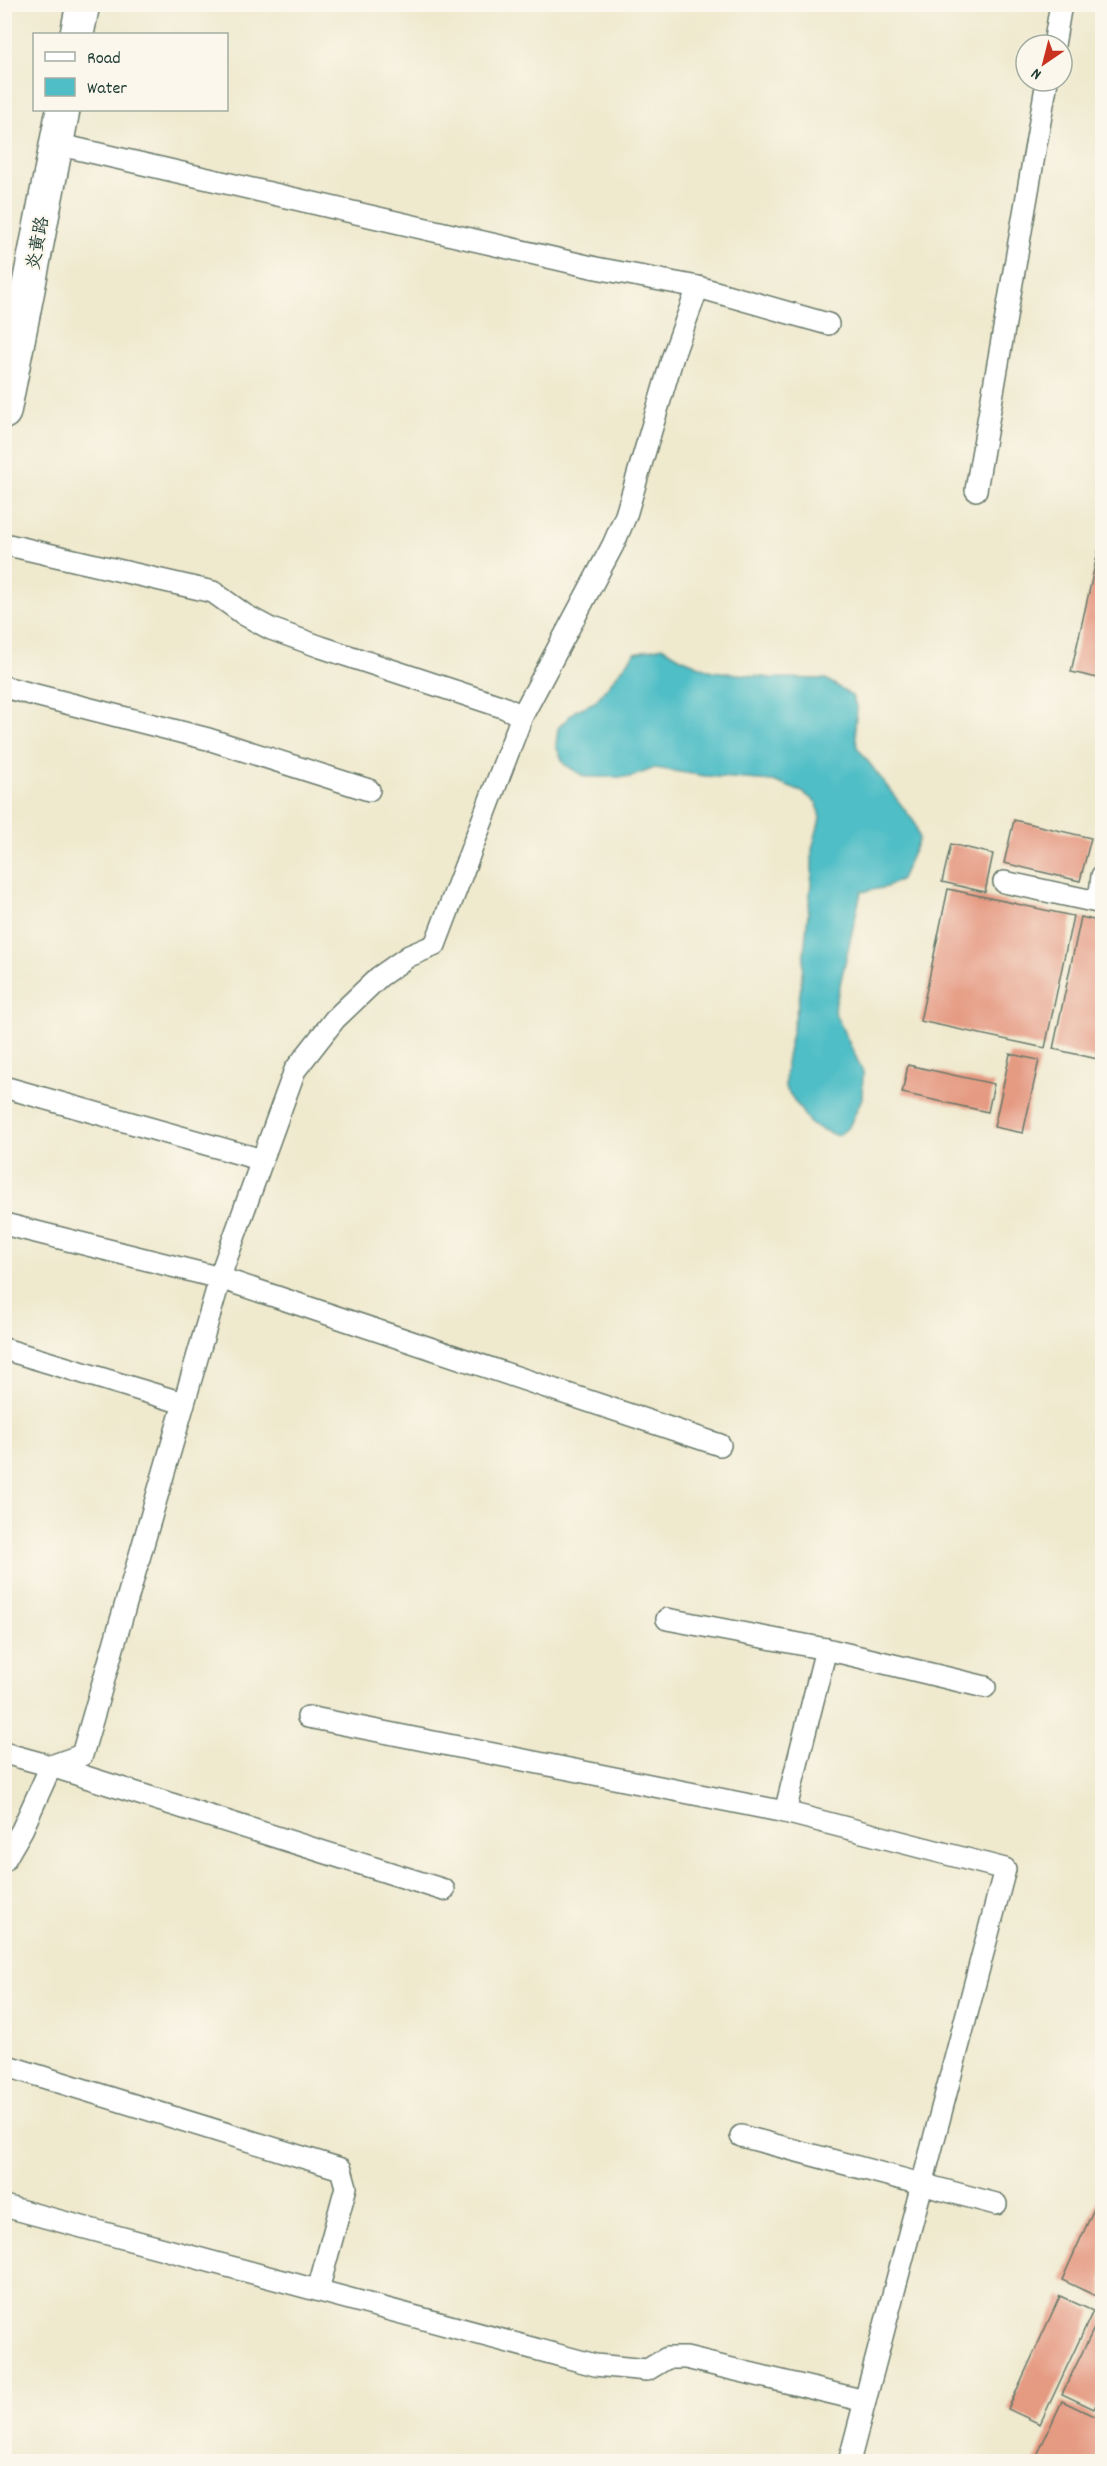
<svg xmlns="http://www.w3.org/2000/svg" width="1107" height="2466" font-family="Dekko,'LXGW WenKai TC',sans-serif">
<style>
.water{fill:#50bec6;stroke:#387e7d;stroke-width:1.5}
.building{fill:#e59a82}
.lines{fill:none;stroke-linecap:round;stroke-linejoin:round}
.service-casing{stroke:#68796a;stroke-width:24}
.tertiary-casing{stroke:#68796a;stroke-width:36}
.service{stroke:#fff;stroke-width:21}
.tertiary{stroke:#fff;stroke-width:33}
.labels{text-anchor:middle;stroke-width:4.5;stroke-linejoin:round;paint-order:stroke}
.street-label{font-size:18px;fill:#1f3d34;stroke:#fbf7ec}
</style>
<rect width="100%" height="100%" fill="#fbf7ec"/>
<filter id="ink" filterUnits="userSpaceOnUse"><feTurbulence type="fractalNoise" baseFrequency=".0167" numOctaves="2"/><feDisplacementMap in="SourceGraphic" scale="12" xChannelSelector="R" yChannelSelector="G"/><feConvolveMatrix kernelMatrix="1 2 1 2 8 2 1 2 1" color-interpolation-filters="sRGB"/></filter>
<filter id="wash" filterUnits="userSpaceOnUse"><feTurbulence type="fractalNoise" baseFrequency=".008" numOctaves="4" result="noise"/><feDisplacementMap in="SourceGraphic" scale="24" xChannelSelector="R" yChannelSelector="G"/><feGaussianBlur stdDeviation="1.35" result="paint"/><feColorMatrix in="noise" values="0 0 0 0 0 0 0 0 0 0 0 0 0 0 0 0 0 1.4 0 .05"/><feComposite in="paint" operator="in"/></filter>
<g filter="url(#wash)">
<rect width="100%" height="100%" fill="#efe9ce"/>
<polygon class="water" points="662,647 681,658 712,671 772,678 826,679 852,696 857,708 855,726 857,747 915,823 919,839 901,879 887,887 861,892 834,1011 863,1072 862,1098 849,1127 837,1136 811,1125 785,1087 786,1062 800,994 812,873 812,849 820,819 817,803 802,792 773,781 705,776 655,768 631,777 585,777 564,764 556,746 558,728 575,711 595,702 635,653"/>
<g id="blocks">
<g class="building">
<polygon points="1102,534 1102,679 1071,672"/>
<polygon points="1014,820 1091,838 1080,881 1004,863"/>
<polygon points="951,844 993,854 985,892 942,882"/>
<polygon points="948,889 1073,916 1045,1048 920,1021"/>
<polygon points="1081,917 1102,922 1102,1060 1053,1049"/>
<polygon points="1010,1054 1039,1060 1023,1133 994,1127"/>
<polygon points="908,1065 994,1084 988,1112 902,1093"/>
<polygon points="1102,2191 1102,2299 1062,2280"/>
<polygon points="1060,2296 1093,2311 1040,2424 1008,2409"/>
<polygon points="1102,2312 1102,2391 1094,2409 1062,2394"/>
<polygon points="1062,2401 1102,2420 1102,2462 1034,2462"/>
</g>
</g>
</g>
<g filter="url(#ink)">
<use href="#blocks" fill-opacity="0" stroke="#68796a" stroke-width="1.5"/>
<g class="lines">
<defs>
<g id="service">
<polyline points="1054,45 1061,4"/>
<polyline points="56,144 596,268 698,287 828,324"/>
<polyline points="976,490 1047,81"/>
<polyline points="4,544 213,592 245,615 271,629 321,647 503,707 522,716"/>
<polyline points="4,687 208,739 369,790"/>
<polyline points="1004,882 1102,903"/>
<polyline points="1099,902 1102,876"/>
<polyline points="4,1087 262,1160"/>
<polyline points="4,1224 220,1278 720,1445"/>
<polyline points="4,1349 183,1403"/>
<polyline points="667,1619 826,1649 985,1687"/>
<polyline points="308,1717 785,1812 1005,1869 849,2462"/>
<polyline points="4,1753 51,1766 444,1890"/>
<polyline points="785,1812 826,1649"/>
<polyline points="4,1861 22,1830 51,1766 82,1755 224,1265 295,1070 335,1019 379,977 409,956 435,945 522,716 613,545 626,515 673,356 698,287"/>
<polyline points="4,2065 341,2169 346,2187 318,2290"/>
<polyline points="741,2136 996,2204"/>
<polyline points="4,2206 595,2365 647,2370 667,2358 686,2358 865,2401"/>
</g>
<g id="tertiary">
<polyline points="77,34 83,4"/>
<polyline points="4,412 63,110"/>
</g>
</defs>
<use href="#service" class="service-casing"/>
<use href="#tertiary" class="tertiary-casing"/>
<use href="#service" class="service"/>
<use href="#tertiary" class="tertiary"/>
</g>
</g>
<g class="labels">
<g class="street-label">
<text transform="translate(37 243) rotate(-79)" y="6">炎黄路</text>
</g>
</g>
<rect width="1107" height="2466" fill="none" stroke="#fbf7ec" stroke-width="24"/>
<rect x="33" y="33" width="195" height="78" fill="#fbf7ec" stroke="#a3ada2" stroke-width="1.5"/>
<rect x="45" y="52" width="30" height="9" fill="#ffffff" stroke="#a3ada2" stroke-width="1.5"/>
<text x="87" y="63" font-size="18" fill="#1f3d34">Road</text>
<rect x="45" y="78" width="30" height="18" fill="#50bec6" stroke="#a3ada2" stroke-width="1.5"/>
<text x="87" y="93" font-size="18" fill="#1f3d34">Water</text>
<g transform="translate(1044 63) rotate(215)"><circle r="28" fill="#fbf7ec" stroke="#a3ada2" stroke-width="1.5"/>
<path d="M0-4.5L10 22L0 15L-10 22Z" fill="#c8321e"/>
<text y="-9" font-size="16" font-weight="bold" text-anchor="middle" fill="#1f3d34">N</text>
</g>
</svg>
